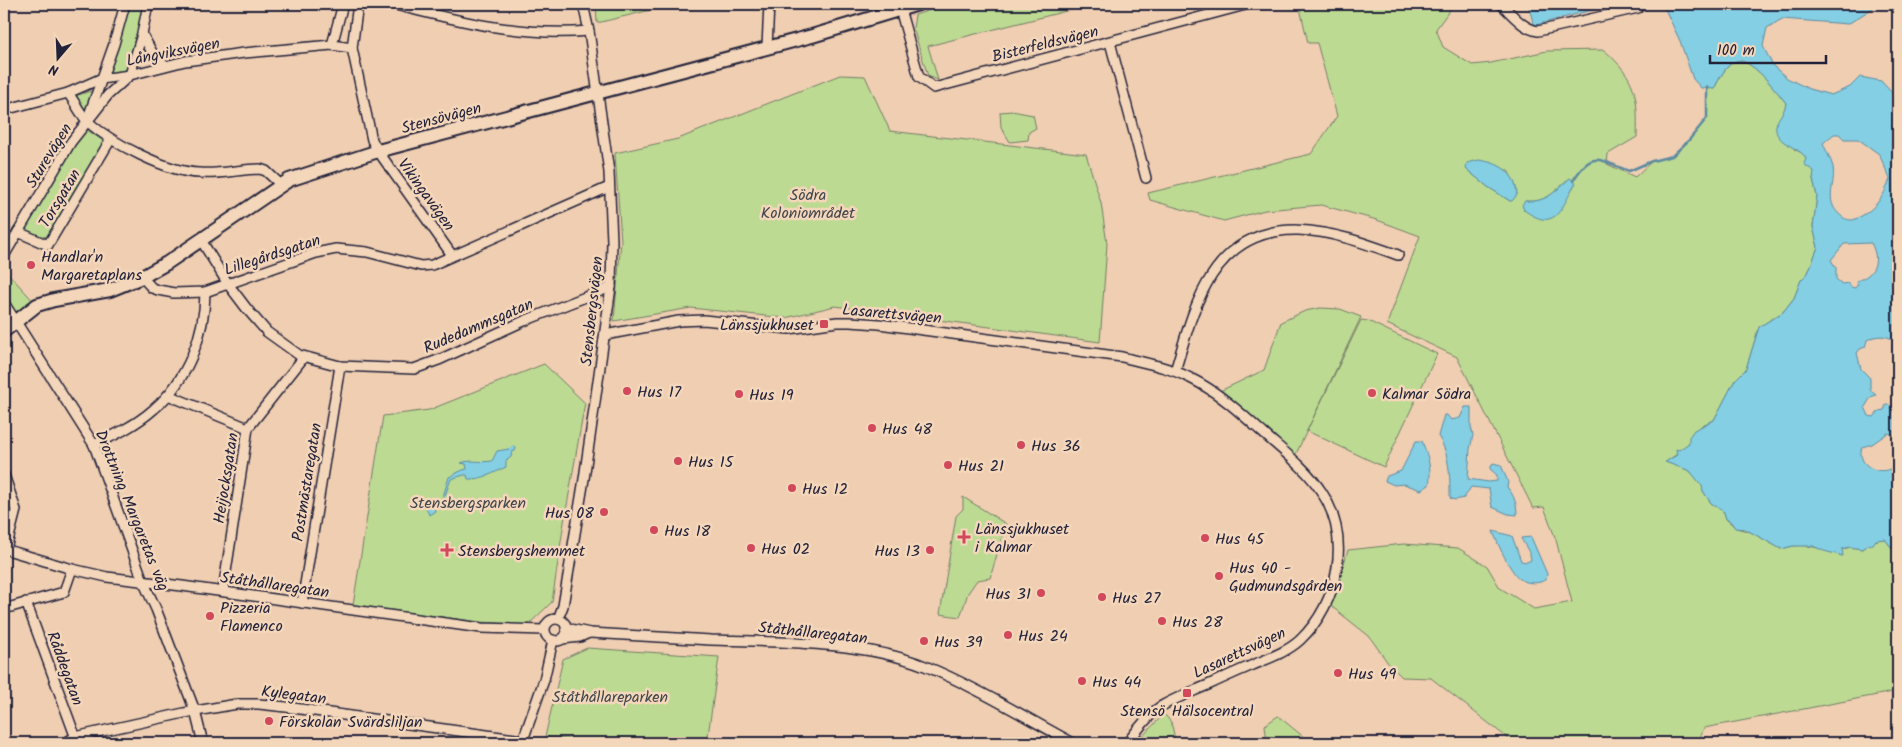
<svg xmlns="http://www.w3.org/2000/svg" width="1902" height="747" font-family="Kalam,sans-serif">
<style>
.green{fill:#bdda92;stroke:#707e66;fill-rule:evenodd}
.water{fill:#84cfe3;stroke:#5d8aa0;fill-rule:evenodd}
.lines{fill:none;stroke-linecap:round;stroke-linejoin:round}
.stream{stroke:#5d8aa0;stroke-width:2.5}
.street-casing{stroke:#22223b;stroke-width:12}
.secondary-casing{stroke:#22223b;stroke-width:16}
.street{stroke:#f4d6ba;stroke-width:9}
.secondary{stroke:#f4d6ba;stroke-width:12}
.poi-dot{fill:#d1495b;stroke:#f4d6ba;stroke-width:2}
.labels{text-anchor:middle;stroke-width:5;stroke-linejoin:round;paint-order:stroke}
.street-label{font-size:16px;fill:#22223b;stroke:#f4d6ba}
.park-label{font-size:16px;fill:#41474c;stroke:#f4d6ba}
.poi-label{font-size:16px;fill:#22223b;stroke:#f4d6ba;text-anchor:start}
</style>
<rect width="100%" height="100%" fill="#f0ceb2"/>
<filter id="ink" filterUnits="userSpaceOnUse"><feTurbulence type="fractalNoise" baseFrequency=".02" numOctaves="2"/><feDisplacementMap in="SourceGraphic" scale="10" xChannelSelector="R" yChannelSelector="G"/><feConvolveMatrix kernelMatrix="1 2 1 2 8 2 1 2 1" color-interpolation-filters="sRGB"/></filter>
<g filter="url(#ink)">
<g class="green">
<polygon points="129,4 144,4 128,65 125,71 108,74"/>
<polygon points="596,4 649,4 651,10 597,23"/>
<polygon points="949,4 1094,4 928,46 938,80 928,76 913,28 915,15"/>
<path d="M1299,4H1454L1436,29L1443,47L1472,65L1491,63L1547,51L1604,50C1637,79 1638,95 1637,137L1608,154L1607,164L1635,177L1652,161L1672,156L1689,140L1707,118V87L1714,89C1718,81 1727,63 1736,61C1750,56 1778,93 1786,103L1785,109L1781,116L1794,149L1804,154L1806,159V166L1815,170L1813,179L1817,196L1813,227L1818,247L1808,273L1801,280L1794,298L1783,312L1759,327L1746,369L1735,380L1714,420L1702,425L1689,443L1677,454L1666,462L1690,471L1703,486V491L1711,503L1724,512L1726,519L1736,528L1751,532L1781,549C1785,548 1789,547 1793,546C1810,544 1827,550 1842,556L1841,550L1850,547L1862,549C1869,543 1876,539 1885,539L1891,547H1898V691L1704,728L1698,743H1514L1431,678L1402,677L1388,663L1369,636L1331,606L1348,550L1404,544L1458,548L1487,566L1500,588L1534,609L1572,602L1556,540L1544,507L1533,508L1457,357L1387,324L1420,236L1377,220L1321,205L1265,210L1224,221L1150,200L1148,193L1311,154L1337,116L1317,43H1308ZM1466,169L1508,170L1516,188L1517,195L1510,201L1488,187ZM1570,178L1575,183L1569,194L1524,210L1525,201C1547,203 1555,191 1570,178Z"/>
<polygon points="840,75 865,76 890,131 1086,154 1101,203 1107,244 1100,342 835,306 785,318 691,308 614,321 621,241 615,153 678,139"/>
<polygon points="91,91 92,93 86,109 83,109 75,96"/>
<polygon points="1012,111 1033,115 1036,128 1029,132 1028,140 1010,142 1001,127 1000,112"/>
<polygon points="84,128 105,142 49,236 41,238 24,231"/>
<polygon points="4,269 37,305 4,331"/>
<polygon points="1320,308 1340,309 1361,317 1295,456 1220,391 1264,370 1281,322 1305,311"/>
<polygon points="1361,320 1368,321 1437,354 1384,467 1307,431"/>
<polygon points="544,364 585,403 563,528 552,602 528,625 480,622 353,605 383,416 429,410"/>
<polygon points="963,497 1006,524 990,578 977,580 968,593 960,617 940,614 956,516 963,509"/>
<polygon points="587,648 719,657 707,743 611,743 545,737 563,659"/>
<polygon points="1164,714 1171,722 1176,743 1136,743"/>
<polygon points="1278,716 1311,743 1267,743 1265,725"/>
</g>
<g class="water">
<polygon points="1528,4 1614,4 1536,25 1533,22"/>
<path d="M1658,4H1879L1848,24L1782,19L1767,28L1763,46L1773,66L1787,78L1809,89L1831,95L1850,87L1860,77L1881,81L1893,94L1898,93V343C1889,335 1878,334 1867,340L1865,347L1860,349L1857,353L1861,369L1870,378V390L1876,395L1871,397L1865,407L1869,416L1874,417L1879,411L1884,410L1886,405H1890L1898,418V441L1894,435L1888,433L1872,444L1862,447C1856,465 1878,476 1892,468C1895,467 1896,464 1898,462V547H1891L1885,539L1876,540L1873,544L1867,545L1862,549L1850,547L1842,549L1843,556L1824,551L1813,546H1793L1781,549L1745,529L1735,528L1731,522L1726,519L1724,512L1711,503L1703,491L1702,486L1690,471L1665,462L1677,455L1676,449L1679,450L1689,443V437L1694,430L1714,420L1735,380L1746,369L1759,327L1783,312L1794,298L1801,280L1808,273L1818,247L1813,227L1817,196L1813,179L1814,171L1806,166L1804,163L1806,159C1801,146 1773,145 1776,125C1778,117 1785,112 1786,103C1778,93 1750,56 1736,61C1726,64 1718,81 1714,89L1701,88L1693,79L1680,41L1664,7ZM1834,134H1839L1844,139H1858L1879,154L1890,179C1884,198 1872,213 1853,220C1847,220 1844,219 1839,214C1824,200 1836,184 1833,167C1831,159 1826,151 1823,143ZM1871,243C1880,260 1876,275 1856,281L1858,284L1855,288L1851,287L1849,283L1842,284L1836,279V268L1831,260L1844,244Z"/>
<path d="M1479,160C1500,163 1516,172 1517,195L1512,201H1510L1488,187L1466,169L1467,163Z"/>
<path d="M1570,178L1576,183C1561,207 1557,234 1524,210L1522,205L1525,201C1547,203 1555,191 1570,178Z"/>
<path d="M1465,407H1471V427L1473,435L1470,449L1468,479L1489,482L1497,481V475L1490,469L1493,463L1501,465L1508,482L1507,487C1514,495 1517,504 1517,515L1508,514L1492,507L1489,489L1471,487L1464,498L1455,500L1450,498C1450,476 1450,455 1438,436L1444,415H1447L1451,420L1460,418Z"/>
<path d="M1416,441H1422C1428,456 1432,469 1429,485L1421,490L1404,484L1394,485L1385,481L1387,476L1401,471Z"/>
<path d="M512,446L516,448L515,451L512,452L511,457L506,461V467C494,473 481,480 468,479L467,475H464L451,479L442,504H435V511L429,515L426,507L428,501L441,503L449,477C456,474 460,470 467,469L466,464L461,463C470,459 481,463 492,461L497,451L509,449Z"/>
<path d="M1493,531L1512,536L1521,561L1527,562L1531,560C1531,553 1524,545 1521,538L1531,537L1547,574L1546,580C1537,584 1528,584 1520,579C1511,573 1496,541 1493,531Z"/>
</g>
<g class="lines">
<path class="stream" d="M1573,181C1593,148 1600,161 1629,171L1652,161L1672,156L1689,140L1707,118V87"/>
<defs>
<g id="street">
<polyline points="358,4 352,48 372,140 378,151 452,255"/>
<path d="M392,4C457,21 521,37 589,31"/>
<path d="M1501,4C1512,14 1523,29 1538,31L1638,8"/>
<polyline points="900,9 919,77 934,88 1249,4"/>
<polyline points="142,34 153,54 164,65"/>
<polyline points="1110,42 1146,178"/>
<polyline points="332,45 343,4"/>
<polyline points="767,47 769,4"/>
<path d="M68,93C75,102 80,114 88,122C112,143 167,172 199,173C219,175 240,169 260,169L266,171L281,185"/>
<polyline points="4,110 68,93 100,79 130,75 185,61 244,53 332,45 352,48"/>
<polyline points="89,115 114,44 125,4"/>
<polyline points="18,232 48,245 111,139"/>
<polyline points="201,240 228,284 247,309 267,332 299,355 340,366 414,369 441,359 524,321 611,287"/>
<polyline points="4,256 71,142 108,95 130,75 142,34 148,4"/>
<polyline points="142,277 152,288 158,290 174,293 205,292 316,253 336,249 367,252 421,266 432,265 609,187"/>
<polyline points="4,303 94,445 143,581 156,609 195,711 203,743"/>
<path d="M605,335L679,321L704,320L789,329L837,322H850L879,324L1122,357C1145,363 1169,367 1190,378C1217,391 1241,413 1263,433C1283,451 1306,468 1321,491C1352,538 1339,603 1300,640C1287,652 1269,658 1253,665C1238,671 1223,678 1208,685C1192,692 1175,698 1160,707C1147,716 1137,731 1127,743"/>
<path d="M1175,371C1185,339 1193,304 1212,275C1258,205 1334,232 1398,255"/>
<polyline points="168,395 248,428"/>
<path d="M94,445C115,435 136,425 154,409C187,381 205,335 205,292"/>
<polyline points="4,475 16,510 6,549"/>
<polyline points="4,549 72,569 107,577 182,586 481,628 544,630"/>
<polyline points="223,591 248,428 304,357"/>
<polyline points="26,602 77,741"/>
<polyline points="302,603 340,366"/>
<polyline points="4,609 64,592 72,569"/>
<circle cx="556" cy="630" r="11"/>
<polyline points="558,619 563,606 584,479 599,374 611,287 612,241 609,172 589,31 583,4"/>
<path d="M566,628L590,633C630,635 670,638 711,640C778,642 862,641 925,666C974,686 1025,717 1073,743"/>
<polyline points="562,639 580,637 589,633"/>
<polyline points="65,743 75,737 184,713 237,704 259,704 286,707 523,740"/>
<polyline points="522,743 544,680 553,640"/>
</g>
<polyline id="secondary" points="4,331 37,305 54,300 110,290 142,277 167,263 289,180 378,151 812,36 918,4"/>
</defs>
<use href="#street" class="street-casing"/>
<use href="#secondary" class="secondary-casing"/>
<use href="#street" class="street"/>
<use href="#secondary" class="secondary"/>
</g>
</g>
<g class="poi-dot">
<circle cx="31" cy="265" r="5"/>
<rect x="819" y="319" width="10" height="10" rx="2.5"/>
<circle cx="627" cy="391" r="5"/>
<circle cx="1372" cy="393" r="5"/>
<circle cx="739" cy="394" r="5"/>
<circle cx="872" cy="428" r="5"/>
<circle cx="1021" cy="445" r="5"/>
<circle cx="678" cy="461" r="5"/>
<circle cx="948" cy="465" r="5"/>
<circle cx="792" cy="488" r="5"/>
<circle cx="604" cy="512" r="5"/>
<circle cx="654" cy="530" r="5"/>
<path d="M961.5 529.5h5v5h5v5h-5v5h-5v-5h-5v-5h5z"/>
<circle cx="1205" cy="538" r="5"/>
<circle cx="751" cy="548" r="5"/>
<path d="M444.5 542.5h5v5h5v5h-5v5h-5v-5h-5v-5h5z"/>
<circle cx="930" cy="550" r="5"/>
<circle cx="1219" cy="576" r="5"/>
<circle cx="1041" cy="593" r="5"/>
<circle cx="1102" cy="597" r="5"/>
<circle cx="210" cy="616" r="5"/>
<circle cx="1162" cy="621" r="5"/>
<circle cx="1008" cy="635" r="5"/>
<circle cx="924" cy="641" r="5"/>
<circle cx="1338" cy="673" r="5"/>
<circle cx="1082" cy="681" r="5"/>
<rect x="1182" y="688" width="10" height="10" rx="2.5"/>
<circle cx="269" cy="721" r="5"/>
</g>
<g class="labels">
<g class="street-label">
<text transform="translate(1045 43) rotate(-14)" y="6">Bisterfeldsvägen</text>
<text transform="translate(173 51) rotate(-11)" y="6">Långviksvägen</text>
<text transform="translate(441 117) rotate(-15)" y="6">Stensövägen</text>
<text transform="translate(48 155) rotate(-58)" y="6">Sturevägen</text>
<text transform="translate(427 194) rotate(54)" y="6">Vikingavägen</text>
<text transform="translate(59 198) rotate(-59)" y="6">Torsgatan</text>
<text transform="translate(272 254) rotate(-18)" y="6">Lillegårdsgatan</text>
<text transform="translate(591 311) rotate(-84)" y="6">Stensbergsvägen</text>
<text transform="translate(892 313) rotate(5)" y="6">Lasarettsvägen</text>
<text transform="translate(478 325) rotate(-23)" y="6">Rudedammsgatan</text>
<text transform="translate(225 478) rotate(-81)" y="6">Heijocksgatan</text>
<text transform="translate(306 482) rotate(-81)" y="6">Postmästaregatan</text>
<text transform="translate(133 510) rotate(68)" y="6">Drottning Margaretas väg</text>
<text transform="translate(275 584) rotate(8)" y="6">Ståthållaregatan</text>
<text transform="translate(813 632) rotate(6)" y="6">Ståthållaregatan</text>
<text transform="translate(1239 652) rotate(-25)" y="6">Lasarettsvägen</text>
<text transform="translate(66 668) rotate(70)" y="6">Råddegatan</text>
<text transform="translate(294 694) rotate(7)" y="6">Kylegatan</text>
</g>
<g class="park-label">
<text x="808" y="200">Södra<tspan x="808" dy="18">Koloniområdet</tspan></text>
<text x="468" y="508">Stensbergsparken</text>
<text x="610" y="702">Ståthållareparken</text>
</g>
<g class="poi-label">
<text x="41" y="262">Handlar'n<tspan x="41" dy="18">Margaretaplans</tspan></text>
<text x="814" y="330" text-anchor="end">Länssjukhuset</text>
<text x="637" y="397">Hus 17</text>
<text x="1382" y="399">Kalmar Södra</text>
<text x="749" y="400">Hus 19</text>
<text x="882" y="434">Hus 48</text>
<text x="1031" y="451">Hus 36</text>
<text x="688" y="467">Hus 15</text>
<text x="958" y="471">Hus 21</text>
<text x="802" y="494">Hus 12</text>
<text x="594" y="518" text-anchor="end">Hus 08</text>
<text x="975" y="534">Länssjukhuset<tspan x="975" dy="18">i Kalmar</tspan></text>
<text x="664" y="536">Hus 18</text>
<text x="1215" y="544">Hus 45</text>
<text x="761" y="554">Hus 02</text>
<text x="458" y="556">Stensbergshemmet</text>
<text x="920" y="556" text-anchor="end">Hus 13</text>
<text x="1229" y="573">Hus 40 -<tspan x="1229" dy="18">Gudmundsgården</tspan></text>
<text x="1031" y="599" text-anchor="end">Hus 31</text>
<text x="1112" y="603">Hus 27</text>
<text x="220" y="613">Pizzeria<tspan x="220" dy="18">Flamenco</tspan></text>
<text x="1172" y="627">Hus 28</text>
<text x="1018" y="641">Hus 24</text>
<text x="934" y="647">Hus 39</text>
<text x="1348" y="679">Hus 49</text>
<text x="1092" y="687">Hus 44</text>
<text x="1187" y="716" text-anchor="middle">Stensö Hälsocentral</text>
<text x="279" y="727">Förskolan Svärdsliljan</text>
</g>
</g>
<rect width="1902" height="747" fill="none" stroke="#f4d6ba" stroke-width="20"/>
<rect x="10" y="10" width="1882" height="727" fill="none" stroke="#22223b" stroke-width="2" filter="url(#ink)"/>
<g transform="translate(58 58) rotate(199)" stroke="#f4d6ba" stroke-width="4" paint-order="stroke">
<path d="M0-4L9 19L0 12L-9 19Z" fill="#22223b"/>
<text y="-8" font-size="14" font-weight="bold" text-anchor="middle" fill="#22223b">N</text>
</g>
<path d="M1710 55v8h116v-8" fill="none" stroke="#22223b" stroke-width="2.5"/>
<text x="1717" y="55" font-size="15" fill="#22223b" stroke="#f4d6ba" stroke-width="4" paint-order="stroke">100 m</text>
</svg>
